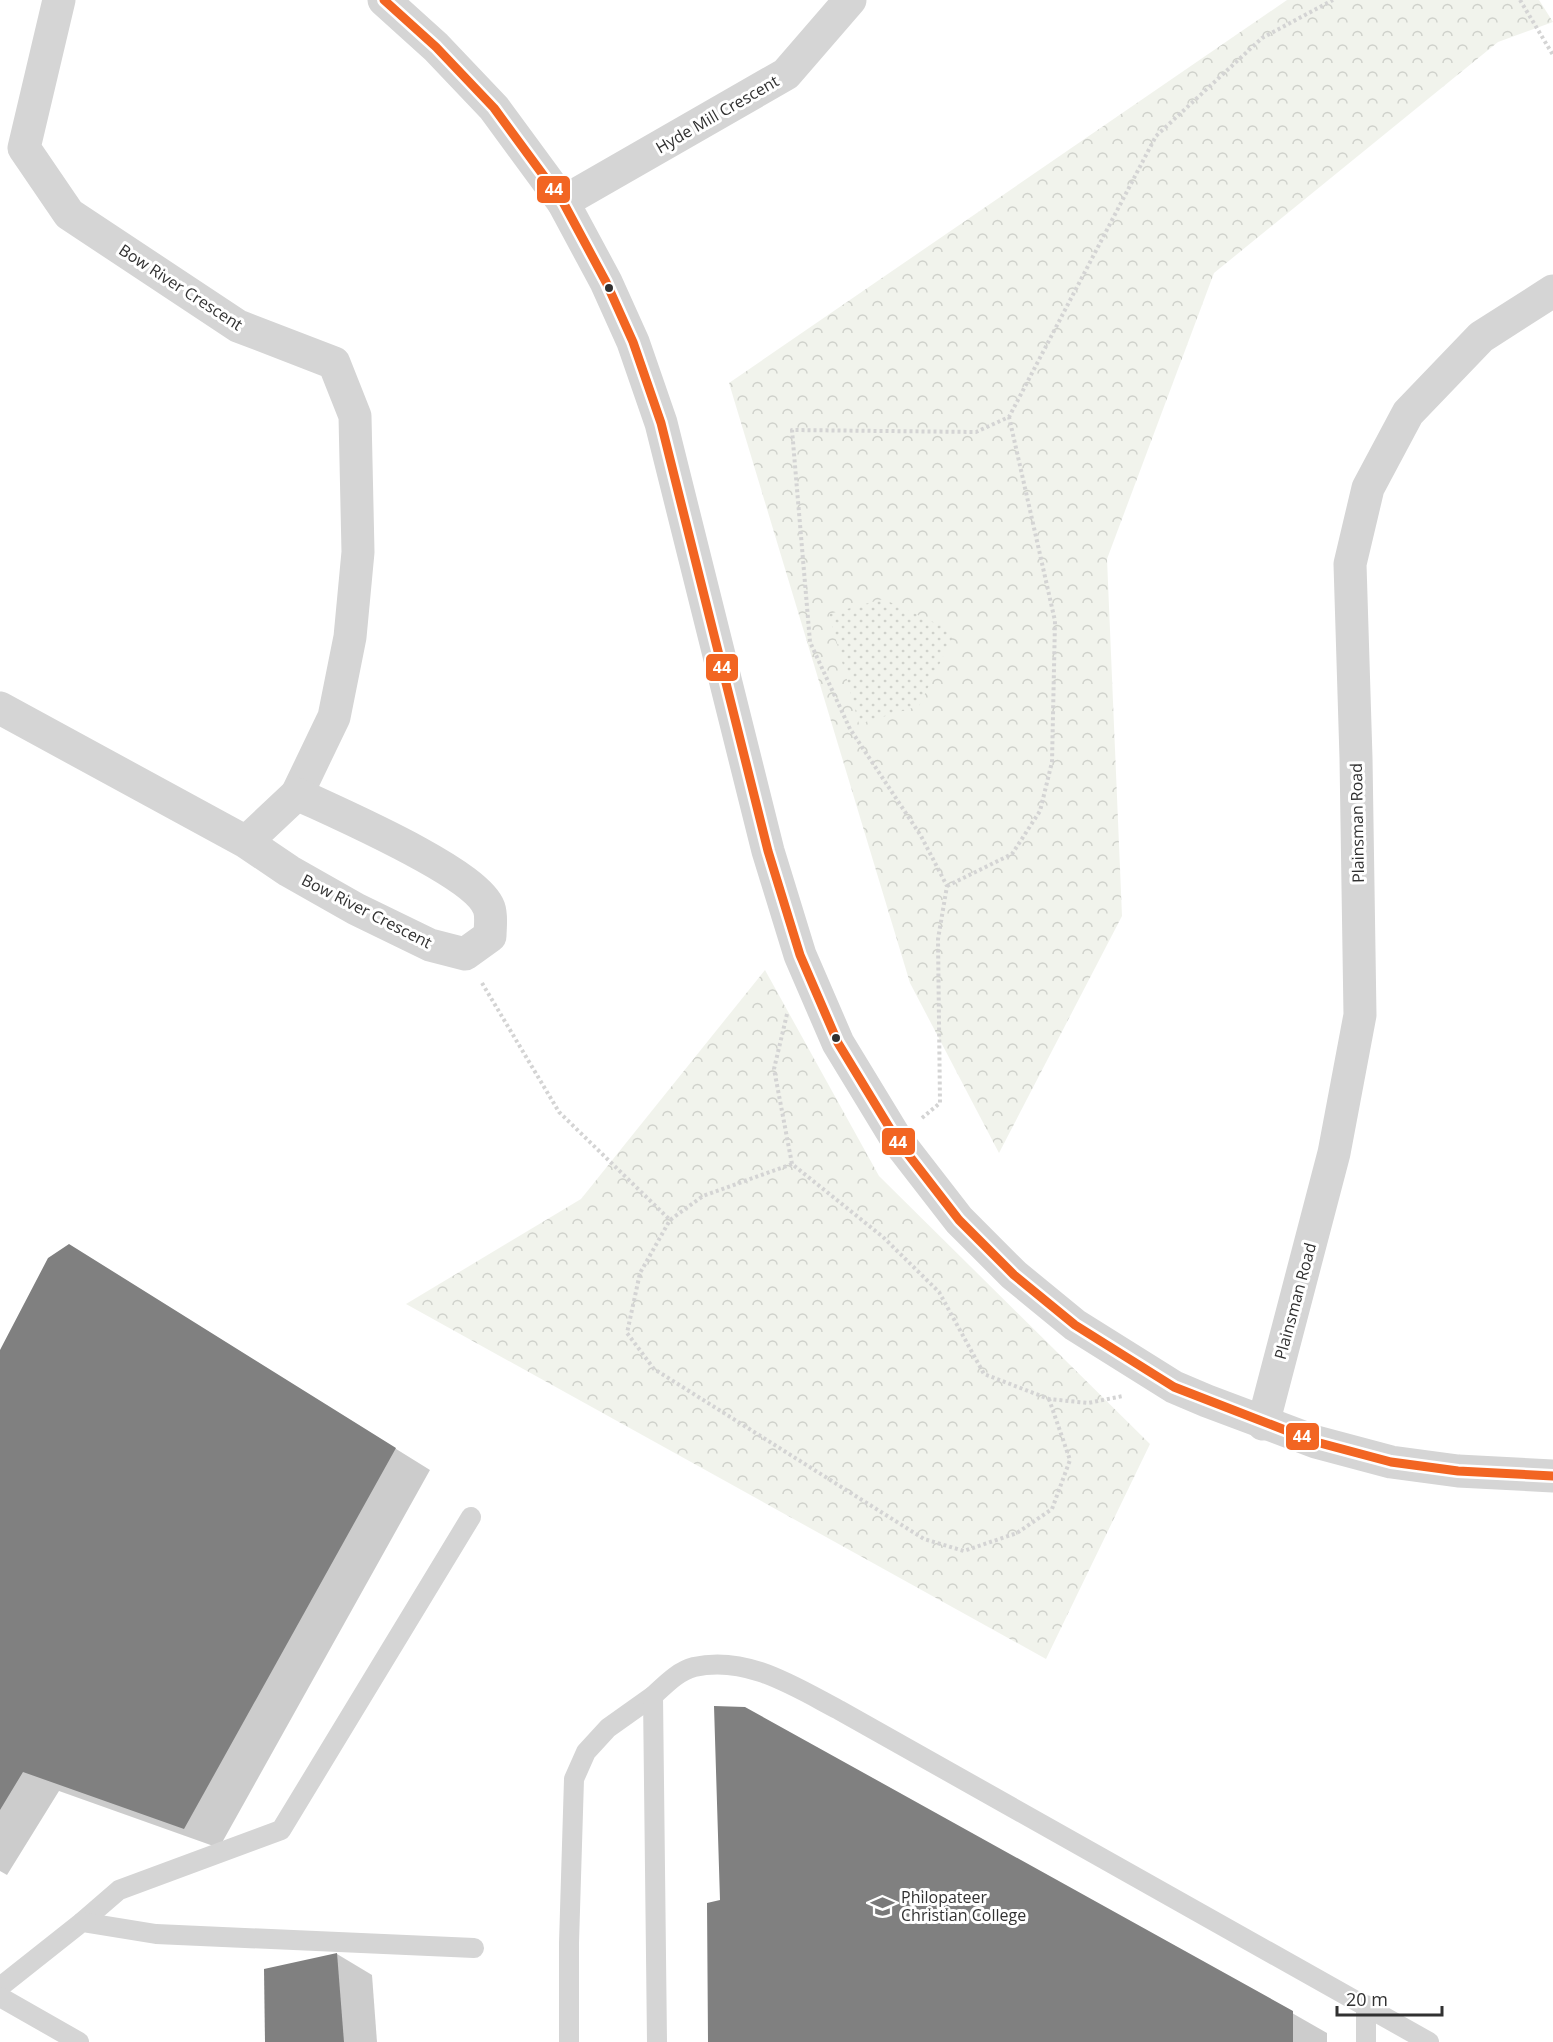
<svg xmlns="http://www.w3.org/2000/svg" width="1553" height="2042" font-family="'Open Sans',sans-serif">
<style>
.forest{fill:url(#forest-crowns)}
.garden{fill:url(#garden-dots)}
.shadow{fill:#0003}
.building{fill:#808080}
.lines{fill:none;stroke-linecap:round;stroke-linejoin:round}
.path{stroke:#d4d4d4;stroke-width:4;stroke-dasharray:3 3;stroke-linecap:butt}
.lane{stroke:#d5d5d5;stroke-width:20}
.street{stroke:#d5d5d5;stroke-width:33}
.bus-1-casing{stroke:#fff;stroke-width:14}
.bus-1{stroke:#f26522;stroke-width:9}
.bus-dot{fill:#313131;stroke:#fff;stroke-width:2}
.labels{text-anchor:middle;stroke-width:6;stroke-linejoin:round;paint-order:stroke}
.street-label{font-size:16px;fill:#313131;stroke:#fff}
.poi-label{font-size:16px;fill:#313131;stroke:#fff;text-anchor:start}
.line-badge{stroke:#fff;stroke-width:2}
.badge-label{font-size:16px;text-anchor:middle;font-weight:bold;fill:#fff}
</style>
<defs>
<pattern id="forest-crowns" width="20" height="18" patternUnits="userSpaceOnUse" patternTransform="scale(1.5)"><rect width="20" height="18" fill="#f1f3ec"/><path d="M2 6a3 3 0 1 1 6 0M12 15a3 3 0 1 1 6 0" fill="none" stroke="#cfd1cb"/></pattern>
<pattern id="garden-dots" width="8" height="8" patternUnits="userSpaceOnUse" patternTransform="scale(1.5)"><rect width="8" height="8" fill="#f1f3ec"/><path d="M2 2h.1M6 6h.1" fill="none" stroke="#cfd1cb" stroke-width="1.8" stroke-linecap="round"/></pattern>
</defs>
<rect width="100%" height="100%" fill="#fff"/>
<g class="forest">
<polygon points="1287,0 1539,0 1553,22 1498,42 1214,273 1107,559 1122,916 999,1153 910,983 729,383"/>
<polygon points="765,970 879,1176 1150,1444 1046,1659 406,1304 581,1199"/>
</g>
<polygon class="garden" points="883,599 955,632 919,706 859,724 829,614"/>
<g class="shadow">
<polygon points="69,1246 430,1470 219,1848 59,1791 7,1875 0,1871 0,1353"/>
<polygon points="337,1954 372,1975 377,2042 267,2042"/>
<polygon points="1292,2013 1327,2033 1327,2042 709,2042"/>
</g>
<g class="building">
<polygon points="69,1244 396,1448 184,1829 23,1772 0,1810 0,1350 48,1258"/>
<polygon points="714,1706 745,1707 1293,2011 1293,2042 708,2042 707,1903 720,1900"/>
<polygon points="337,1953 344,2042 265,2042 264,1969"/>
</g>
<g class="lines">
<g class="path">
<polyline points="1520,0 1553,55"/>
<polyline points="947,886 1012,854 1040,811 1052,762 1055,621 1009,417"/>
<polyline points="482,983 559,1112 670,1220"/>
<polyline points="787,1014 774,1069 792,1164 883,1237 939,1292 984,1374 1049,1399 1088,1403 1123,1396"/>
<polyline points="922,1118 940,1103 938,939 947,886 921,836 850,729 810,642 792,430 976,432 1009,417 1156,136 1262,38 1333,0"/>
<polyline points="792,1164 703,1196 670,1220 640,1273 627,1333 654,1369 924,1539 964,1551 1017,1533 1052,1509 1070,1460 1049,1399"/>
</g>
<g class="lane">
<polyline points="82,1922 119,1890 281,1830 471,1517"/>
<polyline points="0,1987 82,1922 156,1934 474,1948"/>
<polyline points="0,1997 79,2042"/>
<polyline points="1366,2005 1366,2042"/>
<polyline points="569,2042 569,1943 574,1779 586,1752 608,1728 653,1696"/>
<path d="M657,2042L653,1696C665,1685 678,1671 694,1667C747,1655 795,1687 839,1710L1429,2042"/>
</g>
<g class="street">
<polyline points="59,0 24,148 69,214 238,326 334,363 355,416 358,552 350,637 334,717 297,794"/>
<polyline points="384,0 436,47 494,108 563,202 606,282 633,342 661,423 768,851 800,955 838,1043 897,1140 959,1220 1014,1275 1075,1325 1174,1387 1207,1401 1316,1442 1391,1462 1458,1471 1553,1476"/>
<polyline points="563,202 786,74 850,0"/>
<path d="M0,708L246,842L289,871L356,909L430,945L465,954L490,936C490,928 492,916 489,908C476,872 335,812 297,794L246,842"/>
<polyline points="1263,1424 1334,1153 1360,1015 1356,758 1350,564 1368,488 1408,413 1481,337 1553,291"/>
</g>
<defs>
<polyline id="bus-1" points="384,0 436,47 494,108 563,202 606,282 633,342 661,423 768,851 800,955 838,1043 897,1140 959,1220 1014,1275 1075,1325 1174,1387 1316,1442 1391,1462 1458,1471 1553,1476"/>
</defs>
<use href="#bus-1" class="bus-1-casing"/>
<use href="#bus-1" class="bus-1"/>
</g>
<defs>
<symbol id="school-bare" viewBox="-9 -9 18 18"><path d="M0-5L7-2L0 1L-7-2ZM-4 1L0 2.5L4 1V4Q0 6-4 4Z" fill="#797979" stroke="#fff" stroke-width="2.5" paint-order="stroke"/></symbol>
</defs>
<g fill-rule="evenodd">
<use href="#school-bare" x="866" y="1890" width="33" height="33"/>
</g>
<g class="bus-dot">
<circle cx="609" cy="288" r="5"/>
<circle cx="836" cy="1038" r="5"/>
</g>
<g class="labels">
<g class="street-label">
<text transform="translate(717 114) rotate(-30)" y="6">Hyde Mill Crescent</text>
<text transform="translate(181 287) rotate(33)" y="6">Bow River Crescent</text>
<text transform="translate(1357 823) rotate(-91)" y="6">Plainsman Road</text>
<text transform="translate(367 911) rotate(27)" y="6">Bow River Crescent</text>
<text transform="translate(1295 1301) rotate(-75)" y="6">Plainsman Road</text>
</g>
<g class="poi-label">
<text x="901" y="1903">Philopateer<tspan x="901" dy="18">Christian College</tspan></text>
</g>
</g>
<g class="line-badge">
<rect x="536" y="175" width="35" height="29" rx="6" fill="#f26522"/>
<rect x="705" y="653" width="34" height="29" rx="6" fill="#f26522"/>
<rect x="881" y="1127" width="35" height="29" rx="6" fill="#f26522"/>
<rect x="1285" y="1422" width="35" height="29" rx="6" fill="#f26522"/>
</g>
<g class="badge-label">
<text x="554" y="195">44</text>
<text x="722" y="673">44</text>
<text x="898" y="1148">44</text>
<text x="1302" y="1442">44</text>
</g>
<path d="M1337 2006v9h105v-9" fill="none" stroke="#313131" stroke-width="3"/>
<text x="1346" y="2006" font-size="18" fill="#313131" stroke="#ffffff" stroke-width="4.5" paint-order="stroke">20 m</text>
</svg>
